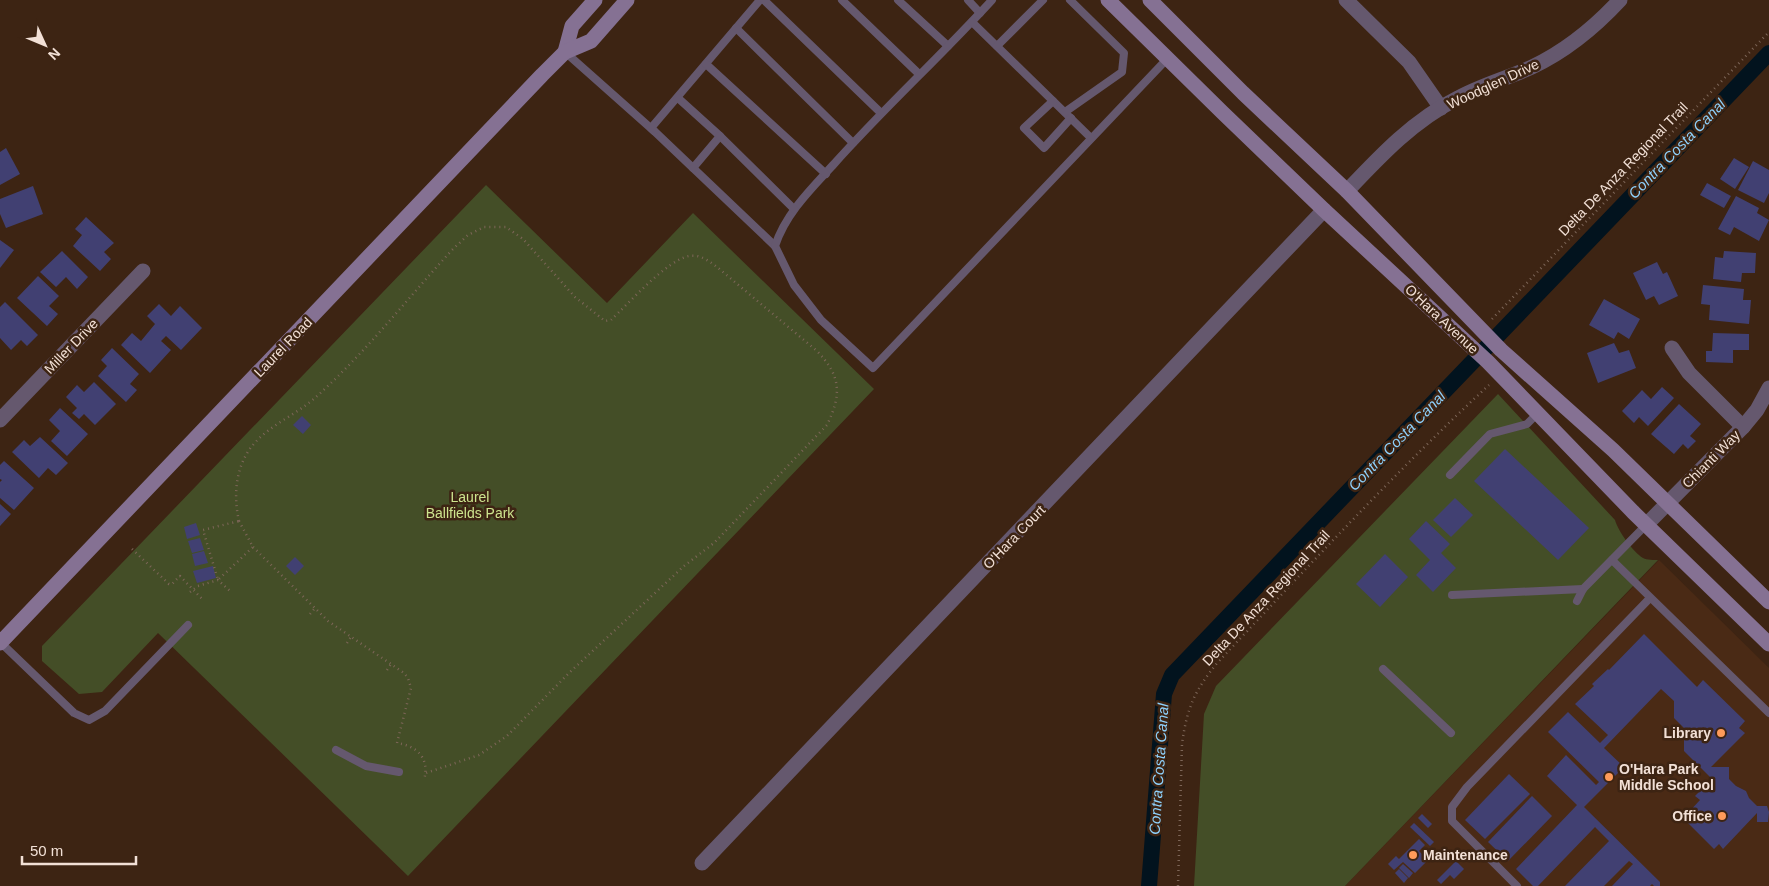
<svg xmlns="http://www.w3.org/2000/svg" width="1769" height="886" font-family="Arial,sans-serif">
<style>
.built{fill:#4a2a15}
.green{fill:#444e27}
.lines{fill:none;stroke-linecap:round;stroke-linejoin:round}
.canal{stroke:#02131e;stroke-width:16}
.building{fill:#414072}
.path{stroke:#7d6658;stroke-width:2.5;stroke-dasharray:1 4;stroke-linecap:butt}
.lane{stroke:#65586e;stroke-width:8}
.street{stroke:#65586e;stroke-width:15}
.secondary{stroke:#857193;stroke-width:15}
.poi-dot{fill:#ff9b5a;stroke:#3d2413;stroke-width:2}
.labels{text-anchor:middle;stroke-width:5;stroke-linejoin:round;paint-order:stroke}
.street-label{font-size:14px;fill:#f2e0d6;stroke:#3d2413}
.park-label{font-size:14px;fill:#cde48e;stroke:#3d2413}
.poi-label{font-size:14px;font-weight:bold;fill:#f2e0d6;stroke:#3d2413;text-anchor:end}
.water-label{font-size:15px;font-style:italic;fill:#8ed1fc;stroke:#3d2413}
</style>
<rect width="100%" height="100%" fill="#3d2413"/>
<polygon class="built" points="1659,560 1769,668 1769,886 1345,886"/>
<g class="green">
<polygon points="486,185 607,303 693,213 874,389 408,876 158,633 102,692 79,694 42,661 42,646"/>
<path d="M1498,394L1615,520C1618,531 1633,552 1643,558C1647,560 1654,560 1658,560L1345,886H1194L1204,714L1216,686Z"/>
</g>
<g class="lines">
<polyline class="canal" points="1149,886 1164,694 1172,675 1769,53"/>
</g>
<g class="building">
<polygon points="6,148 20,174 0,185 0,152"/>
<polygon points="1734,158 1749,167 1735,189 1720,179"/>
<polygon points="1753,161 1769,170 1769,193 1764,203 1738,190"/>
<polygon points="1707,183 1731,196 1724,208 1700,195"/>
<polygon points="33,186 43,214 6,228 0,214 0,199"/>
<polygon points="1736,196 1759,208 1757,213 1769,220 1759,241 1734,227 1730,235 1718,229"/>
<polygon points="86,217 114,243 104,252 111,259 100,271 73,246 82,235 75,229"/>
<polygon points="0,240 14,250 0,268"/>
<polygon points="62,251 88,277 77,289 66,277 56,287 40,272"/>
<polygon points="1724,251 1756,253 1755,273 1742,273 1741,282 1713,279 1715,257 1723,258"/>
<polygon points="1657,262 1663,274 1667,272 1678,296 1659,305 1654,296 1646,300 1633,273"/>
<polygon points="38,276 59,296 49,306 58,314 47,326 17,298"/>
<polygon points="1703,285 1744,289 1743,300 1751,300 1749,324 1709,320 1710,305 1701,304"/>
<polygon points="1604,299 1640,319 1629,339 1618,332 1614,339 1589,325"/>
<polygon points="5,302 38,335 27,346 21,340 11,350 0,338 0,307"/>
<polygon points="159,304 171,316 180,306 202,328 181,350 166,336 161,341 171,350 150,373 121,345 132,333 141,341 155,324 147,316"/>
<polygon points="1713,333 1749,334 1749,350 1733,350 1733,363 1706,362 1706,351 1712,351"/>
<polygon points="1614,343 1619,353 1629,350 1636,368 1598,383 1587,353"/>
<polygon points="112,348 139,374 130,384 137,390 126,402 98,376 107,366 101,360"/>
<polygon points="94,382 116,404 95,425 84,414 79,419 72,413 77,408 66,397 77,385 84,392"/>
<polygon points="1662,387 1674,398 1648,426 1639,417 1634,423 1622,411 1642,390 1651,399"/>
<polygon points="1679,404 1701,424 1690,436 1696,441 1688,449 1683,444 1674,454 1651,434"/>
<polygon points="60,408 88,434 67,456 51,441 60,431 49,420"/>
<polygon points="302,416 311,425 303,434 293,425"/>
<polygon points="40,437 68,463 56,475 48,468 39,478 12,452 24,440 30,446"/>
<polygon points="1505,449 1589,528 1558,560 1474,481"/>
<polygon points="4,461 34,488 14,510 0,498 0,482 2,480 0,479 0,465"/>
<polygon points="1455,498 1473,515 1451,537 1433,520"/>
<polygon points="0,504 11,514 0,526"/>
<polygon points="1426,521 1450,544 1441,553 1456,568 1433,592 1416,575 1430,560 1409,539"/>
<polygon points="196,523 200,535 187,539 184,527"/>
<polygon points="200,538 204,550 192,553 188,541"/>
<polygon points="204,551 208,563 195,566 192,554"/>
<polygon points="1385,554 1408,577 1380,607 1356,584"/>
<polygon points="295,557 304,566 295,575 286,566"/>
<polygon points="213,566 216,578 197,583 193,571"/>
<polygon points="1644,634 1697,687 1703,680 1745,721 1739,728 1745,733 1711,767 1729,767 1729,779 1736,786 1746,791 1749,798 1757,806 1767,806 1769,812 1768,822 1757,822 1757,813 1723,849 1719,844 1714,849 1687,822 1691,818 1687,814 1700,800 1695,796 1712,779 1684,751 1684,728 1674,718 1674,701 1661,689 1604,748 1624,767 1584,807 1660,882 1660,886 1654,886 1652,884 1650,886 1612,886 1633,864 1629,861 1604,886 1565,886 1609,841 1595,827 1538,886 1533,886 1516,869 1577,805 1547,776 1566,755 1596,785 1599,782 1548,732 1568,712 1600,743 1608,735 1575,704 1594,686 1592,684 1608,669 1609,670"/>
<polygon points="1509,774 1530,794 1485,839 1465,820"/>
<polygon points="1532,796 1552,816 1508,861 1488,842"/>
<polygon points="1422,814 1432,824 1428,828 1418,818"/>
<polygon points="1414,823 1434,842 1430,846 1410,827"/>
<polygon points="1419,839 1425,845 1419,851 1428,860 1415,873 1403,862 1394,870 1388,864 1396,856 1399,859"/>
<polygon points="1456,861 1464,869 1454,879 1450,875 1441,884 1437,880"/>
<polygon points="1403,864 1413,873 1409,878 1399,868"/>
<polygon points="1399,869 1408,878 1404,883 1395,873"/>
</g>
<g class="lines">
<g class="path">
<polyline points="1492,319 1769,32"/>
<path d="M239,521C234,499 235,475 246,455C261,428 294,417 316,397C366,352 407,299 452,250L468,235L484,227H506L523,239L575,297L605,321L611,320C628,304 667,260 689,256C700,254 709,261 717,267L817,351C841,376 842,394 827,425L714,543L684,566L570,672L507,736L479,755L426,773"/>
<polygon points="239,521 253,547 218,580 203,530"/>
<path d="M253,547L328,621L404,673L408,678L411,688L397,743C417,746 430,758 424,780"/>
<polyline points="132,549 169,584 172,584 180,576 203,600"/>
<polyline points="190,592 198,586 218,580 230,591"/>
<polyline points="310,614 315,608"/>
<polyline points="347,643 351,637"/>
<polyline points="387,670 391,664"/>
<path d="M1178,886L1182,744C1187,707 1195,690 1218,662C1307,568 1394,473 1489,385"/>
</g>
<g class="lane">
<polyline points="760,0 651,128 775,246"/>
<polyline points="764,0 881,113"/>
<polyline points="842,0 919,74"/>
<polyline points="898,0 948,46"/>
<polyline points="968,0 980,13"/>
<path d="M992,0C941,56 885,107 834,164C811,189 786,213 775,246L794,285L821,320L873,368L1167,59"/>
<polyline points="972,22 1091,138"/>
<polyline points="736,28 853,143"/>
<polyline points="997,46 1043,0"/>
<polyline points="565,52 654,131"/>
<polyline points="706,64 826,174"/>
<polyline points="678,98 720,136 693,168"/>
<polyline points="1053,101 1024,128 1044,148 1071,118"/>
<polyline points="1065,112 1122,72 1124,53 1070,0"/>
<polyline points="720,136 794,209"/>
<polyline points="1450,475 1490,434 1527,424 1538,413"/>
<polyline points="1612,560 1769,713"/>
<polyline points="1452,595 1583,589"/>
<polyline points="1577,601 1583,589 1646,525"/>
<polyline points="0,642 74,713 89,720 105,711 188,625"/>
<polyline points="1383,669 1451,733"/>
<polyline points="336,750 366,766 399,772"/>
<polyline points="1517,886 1452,821 1452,807 1467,787 1650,598"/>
</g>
<g class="street">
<polyline points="1346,0 1409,62 1441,108"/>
<path d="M1347,191C1381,155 1414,120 1458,98C1482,85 1508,78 1532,67C1566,51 1595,27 1620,0"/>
<polyline points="1672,348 1689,373 1743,427"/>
<polyline points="0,420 143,271"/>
<polyline points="1646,525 1743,427 1757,410 1769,388"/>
<polyline points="702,863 1324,210"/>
</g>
<g class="secondary">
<polyline points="1108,0 1223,113 1324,210 1488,362 1633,512 1769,644"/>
<polyline points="1150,0 1243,93 1347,191 1501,350 1613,450 1769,602"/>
<polyline points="565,52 572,26 595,0"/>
<polyline points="0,643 542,75 565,52 591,41 627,0"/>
</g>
</g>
<g class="poi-dot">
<circle cx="1721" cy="733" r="5"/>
<circle cx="1609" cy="777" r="5"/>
<circle cx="1722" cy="816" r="5"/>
<circle cx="1413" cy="855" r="5"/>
</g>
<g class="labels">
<g class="street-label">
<text transform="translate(1493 84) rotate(-25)" y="5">Woodglen Drive</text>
<text transform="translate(1623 169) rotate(-46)" y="5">Delta De Anza Regional Trail</text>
<text transform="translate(1442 319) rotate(43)" y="5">O'Hara Avenue</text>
<text transform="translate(71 346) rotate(-46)" y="5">Miller Drive</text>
<text transform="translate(283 347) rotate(-46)" y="5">Laurel Road</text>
<text transform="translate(1711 459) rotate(-45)" y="5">Chianti Way</text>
<text transform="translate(1014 537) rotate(-46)" y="5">O'Hara Court</text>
<text transform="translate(1266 598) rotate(-47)" y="5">Delta De Anza Regional Trail</text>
</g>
<g class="park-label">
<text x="470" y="502">Laurel<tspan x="470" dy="16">Ballfields Park</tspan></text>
</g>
<g class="poi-label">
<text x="1711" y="738">Library</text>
<text x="1619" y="774" text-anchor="start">O'Hara Park<tspan x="1619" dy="16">Middle School</tspan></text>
<text x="1712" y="821">Office</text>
<text x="1423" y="860" text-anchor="start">Maintenance</text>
</g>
<g class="water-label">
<text transform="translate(1677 149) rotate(-46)" y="5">Contra Costa Canal</text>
<text transform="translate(1397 441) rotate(-46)" y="5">Contra Costa Canal</text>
<text transform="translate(1159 769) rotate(-86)" y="5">Contra Costa Canal</text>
</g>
</g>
<g transform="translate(45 45) rotate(134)" stroke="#3d2413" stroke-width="4" paint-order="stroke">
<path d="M0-4L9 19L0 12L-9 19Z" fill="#f2e0d6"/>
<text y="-8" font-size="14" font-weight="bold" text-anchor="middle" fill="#f2e0d6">N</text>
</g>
<path d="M22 856v8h114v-8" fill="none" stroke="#f2e0d6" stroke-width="2.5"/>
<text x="30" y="856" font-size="15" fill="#f2e0d6" stroke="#3d2413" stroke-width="4" paint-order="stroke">50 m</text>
</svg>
